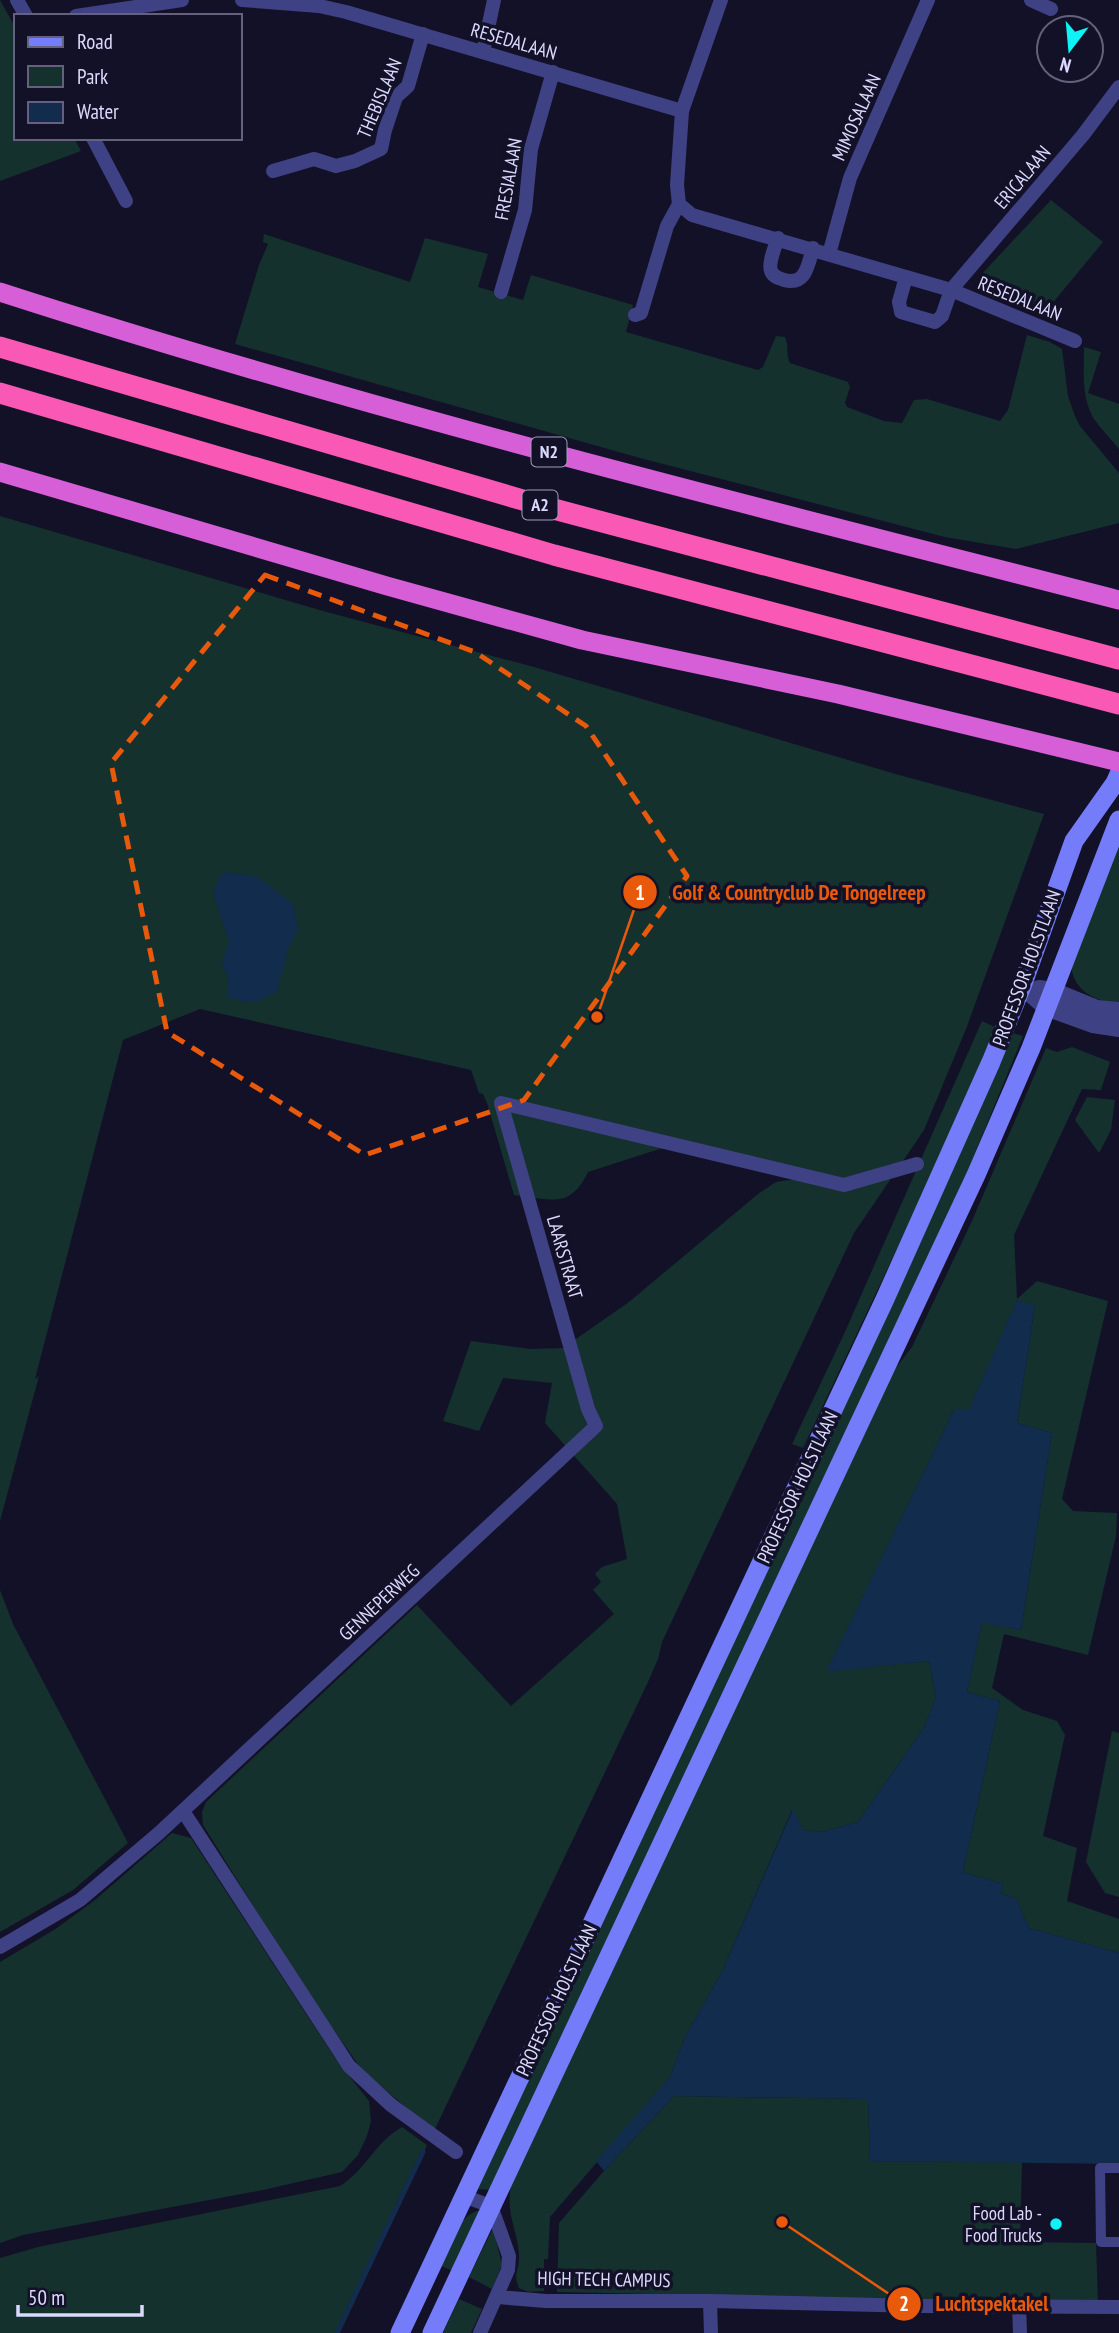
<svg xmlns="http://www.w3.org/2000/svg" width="1119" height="2333" font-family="'PT Sans Narrow',sans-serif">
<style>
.green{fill:#14312e}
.water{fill:#112c4c}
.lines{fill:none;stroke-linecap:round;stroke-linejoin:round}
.stream{stroke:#112c4c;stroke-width:5}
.pedestrian{stroke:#3e4284;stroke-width:10}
.minor{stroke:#3e4284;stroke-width:14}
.tertiary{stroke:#3e4284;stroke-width:18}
.secondary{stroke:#747cfa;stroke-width:19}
.trunk{stroke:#d65ed6;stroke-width:19}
.motorway{stroke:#f959b4;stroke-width:21}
.marked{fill:none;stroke:#e8590c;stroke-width:5;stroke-dasharray:14 9;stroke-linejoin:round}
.poi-dot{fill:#0df3f6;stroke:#131127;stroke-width:2.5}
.labels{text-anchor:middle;stroke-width:7;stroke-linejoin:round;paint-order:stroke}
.shield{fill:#131127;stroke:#9e9dbe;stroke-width:2}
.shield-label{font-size:18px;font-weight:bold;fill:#dad9fe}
.street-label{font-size:19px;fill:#dad9fe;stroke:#131127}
.poi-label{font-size:19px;fill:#dad9fe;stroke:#131127;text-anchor:end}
.leader{fill:none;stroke:#e8590c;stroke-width:2.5}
.callout-dot{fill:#e8590c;stroke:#131127;stroke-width:2.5}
.mark-label{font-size:21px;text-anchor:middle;font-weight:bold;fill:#fff}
.callout-label{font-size:21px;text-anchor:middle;font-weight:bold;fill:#e8590c;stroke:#131127;stroke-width:7;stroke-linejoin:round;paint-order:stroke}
</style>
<rect width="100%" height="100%" fill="#131127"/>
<g class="green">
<polygon points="0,0 16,29 16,138 74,138 81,151 0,181"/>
<polygon points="1051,200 1103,242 1042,316 982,291 976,286 979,277"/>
<path d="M264,234L410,282L425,238L488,254L478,287L523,300L531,275L633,305L626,332L758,370L763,367L776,336L785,337C790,349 785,353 790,363L848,382L850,387L845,403L847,407L884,421L902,423L914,400L927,399L1000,421L1008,410L1027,335L1050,342L1062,349L1068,396L1075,416L1080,426L1119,473V523L1016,549L945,537L640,458L235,344L259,265L268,244L263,242Z"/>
<path d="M1084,347L1101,352L1088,393L1119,404V449C1111,439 1101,429 1094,419C1081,397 1084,371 1084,347Z"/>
<path d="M0,516L323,611L534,667L899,775L1044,814L966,1029L924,1130L854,1233L662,1642L658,1659L648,1682L434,2131L362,2070L303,1986L203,1825L202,1812L206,1802L417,1605L511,1706L614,1614L593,1590L601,1582L595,1574L602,1567L627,1559L617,1504L545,1423L552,1383L503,1378L479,1431L443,1421L471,1341L531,1349L563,1348L629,1302L758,1194L776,1182L823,1175L684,1141L588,1172C570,1210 550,1199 514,1195L487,1103L483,1094L479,1093L471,1070L200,1009L123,1040L35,1379L39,1376L0,1521Z"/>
<path d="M1119,832V1003C1094,1002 1072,990 1071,963Z"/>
<polygon points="982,1021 995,1027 952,1132 803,1448 792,1444 844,1334"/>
<polygon points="1013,1033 1023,1036 968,1170 925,1263 491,2190 478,2189"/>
<path d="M1072,1047L1110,1062L1101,1090L1082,1089L1014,1235L1017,1299L1037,1281L1108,1301L1062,1499L1073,1511L1117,1513L1116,1536L1088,1655L1004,1634L992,1688L1023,1710L1057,1721L1065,1735L1043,1836L1077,1848L1067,1901L1119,1919V1953L1029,1928L1016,1898L1001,1894L1003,1884L963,1872L1000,1701L967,1692L982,1622L1021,1630L1052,1433L1017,1423L1035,1305L969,1410H954L827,1671L929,1661L936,1697L924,1728L858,1822L822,1832L803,1830L792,1810L722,1972L685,2037L670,2077L550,2217L548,2259H544V2291L528,2292L519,2288C513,2273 518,2274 519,2260C520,2234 505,2217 511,2185L888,1378L912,1347L972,1221L1046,1048L1057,1052Z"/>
<polygon points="1087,1097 1115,1100 1111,1130 1099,1153 1075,1120"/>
<polygon points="0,1590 13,1624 128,1843 73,1890 0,1932"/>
<polygon points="1112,1731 1119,1733 1119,1897 1105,1893 1086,1862"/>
<polygon points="172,1833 191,1838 335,2058 369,2101 371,2121 367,2136 358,2155 342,2172 263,2190 23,2235 0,2243 0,1962 57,1928 95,1900"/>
<polygon points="674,2096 868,2099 870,2161 1022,2162 1020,2242 1096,2243 1098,2303 557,2292 559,2223 604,2171"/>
<path d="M402,2127L427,2145L340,2333H0V2258L38,2247L340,2186C367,2169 375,2142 402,2127Z"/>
<path d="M481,2210L453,2271L441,2266C450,2246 457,2214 481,2210Z"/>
<polygon points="493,2228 502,2265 492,2289 469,2277"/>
<polygon points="459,2299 482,2309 471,2333 443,2333"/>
</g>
<g class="water">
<path d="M223,872L256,876L293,904L298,929L289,947L277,991C257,1004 250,1004 227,997L229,980L222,963L229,942L213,892Z"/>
<polygon points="1017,1300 1035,1305 1017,1423 1052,1433 1021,1630 982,1623 967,1692 1000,1701 963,1872 1003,1884 1001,1894 1016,1898 1029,1928 1119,1953 1119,2164 870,2161 868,2099 674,2096 604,2171 596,2161 670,2077 685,2037 722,1972 793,1809 803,1830 822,1832 858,1822 924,1728 936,1697 929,1661 826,1672 954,1410 969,1410"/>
</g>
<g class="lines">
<polyline class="stream" points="337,2333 423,2152"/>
<polyline class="pedestrian" points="1119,2168 1100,2168 1101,2242 1119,2242"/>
<g class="minor">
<polyline points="17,0 26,16"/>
<polyline points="242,0 319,6 346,12 682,111 677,185 679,204 692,215 951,290 1075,341"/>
<polyline points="1031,0 1051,9"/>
<polyline points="76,16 182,0"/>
<polyline points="483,52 494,0"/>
<polyline points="682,111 721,0"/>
<polyline points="93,138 126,201"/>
<polyline points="273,171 314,159 336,166 355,161 381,149 385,130 396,97 408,86 423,34"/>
<path d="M778,238C775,247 768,263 771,271C773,277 779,278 784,280C806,286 808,265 813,248"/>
<polyline points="829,254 850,178 928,0"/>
<polyline points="906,277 899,302 901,312 935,322 942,316 951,290 1083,135 1119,87"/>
<polyline points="501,292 525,210 531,149 553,72"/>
<polyline points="635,315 641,313 667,226 679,204"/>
<polyline points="183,1811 349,2066 391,2105 456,2152"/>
<polyline points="0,1947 80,1900 159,1833 596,1426 588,1409 501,1103 844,1185 917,1164"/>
<polyline points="463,2196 491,2206 509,2256 508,2270 480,2333"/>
<polyline points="497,2297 546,2301 710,2301 920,2306 1119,2307"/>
<polyline points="710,2301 711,2333"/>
<polyline points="1019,2306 1020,2333"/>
</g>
<g class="tertiary">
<polyline points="1022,986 1046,1007 1093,1024 1119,1028"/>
<polyline points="1039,989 1053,991 1097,1009 1119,1011"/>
</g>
<g class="secondary">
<polyline points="400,2333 885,1299 991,1062 1022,986 1074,841 1115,783 1119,774"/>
<polyline points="432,2333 976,1175 1031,1048 1119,820"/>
</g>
<g class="trunk">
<path d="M0,292C368,411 745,504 1119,600"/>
<polyline points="0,472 387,586 582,640 838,694 1119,762"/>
</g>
<g class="motorway">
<polyline points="0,347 550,508 1119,659"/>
<polyline points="0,393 554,555 1119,704"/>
</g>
</g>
<path class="marked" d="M265,575L475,652L586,726L687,876L524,1100L365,1155L167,1032L111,763Z"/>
<circle class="poi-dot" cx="1056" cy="2224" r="7"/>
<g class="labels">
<g class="shield">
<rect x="531.5" y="437.5" width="35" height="29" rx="5"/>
<rect x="522.5" y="490.5" width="35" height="29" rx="5"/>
</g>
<g class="shield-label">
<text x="549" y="458">N2</text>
<text x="540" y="511">A2</text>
</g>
<g class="street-label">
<text transform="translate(514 41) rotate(16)" y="7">RESEDALAAN</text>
<text transform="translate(379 98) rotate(-67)" y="7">THEBISLAAN</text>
<text transform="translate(856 117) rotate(-66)" y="7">MIMOSALAAN</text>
<text transform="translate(1022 177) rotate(-50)" y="7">ERICALAAN</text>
<text transform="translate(508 179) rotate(-80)" y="7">FRESIALAAN</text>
<text transform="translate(1020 298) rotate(22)" y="7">RESEDALAAN</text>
<text transform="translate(1026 968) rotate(-70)" y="7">PROFESSOR HOLSTLAAN</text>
<text transform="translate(565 1257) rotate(74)" y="7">LAARSTRAAT</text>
<text transform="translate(797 1487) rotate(-65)" y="7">PROFESSOR HOLSTLAAN</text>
<text transform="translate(379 1602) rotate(-43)" y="7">GENNEPERWEG</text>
<text transform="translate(556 2000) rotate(-65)" y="7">PROFESSOR HOLSTLAAN</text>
<text transform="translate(604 2279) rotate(1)" y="7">HIGH TECH CAMPUS</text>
</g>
<g class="poi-label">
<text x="1042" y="2220">Food Lab -<tspan x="1042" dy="22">Food Trucks</tspan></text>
</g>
</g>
<path class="leader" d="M597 1017L640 892M782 2222L904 2304"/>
<g class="callout-dot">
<circle cx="597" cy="1017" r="7"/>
<circle cx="782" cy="2222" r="7"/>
<circle cx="640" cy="892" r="18"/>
<circle cx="904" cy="2304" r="18"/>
</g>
<g class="mark-label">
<text x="640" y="900">1</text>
<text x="904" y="2311">2</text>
</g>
<g class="callout-label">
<text x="799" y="900">Golf &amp; Countryclub De Tongelreep</text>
<text x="992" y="2311">Luchtspektakel</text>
</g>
<rect x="14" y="14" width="228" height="126" fill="#131127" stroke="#63617d" stroke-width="2"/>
<rect x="28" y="37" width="35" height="10" fill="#747cfa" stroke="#63617d" stroke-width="2"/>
<text x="77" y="49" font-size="21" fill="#dad9fe">Road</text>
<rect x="28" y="66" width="35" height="21" fill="#14312e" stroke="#63617d" stroke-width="2"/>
<text x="77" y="84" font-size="21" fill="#dad9fe">Park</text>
<rect x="28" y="102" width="35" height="21" fill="#112c4c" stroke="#63617d" stroke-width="2"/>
<text x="77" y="119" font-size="21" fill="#dad9fe">Water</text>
<g transform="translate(1070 49) rotate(196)"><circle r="33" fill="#131127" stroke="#63617d" stroke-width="2"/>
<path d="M0-5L12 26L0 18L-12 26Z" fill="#0df3f6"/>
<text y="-10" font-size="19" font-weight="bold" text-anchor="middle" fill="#dad9fe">N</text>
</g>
<path d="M18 2305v10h124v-10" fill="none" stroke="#dad9fe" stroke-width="3.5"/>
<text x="28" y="2305" font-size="21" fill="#dad9fe" stroke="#131127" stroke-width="5" paint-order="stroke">50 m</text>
</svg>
